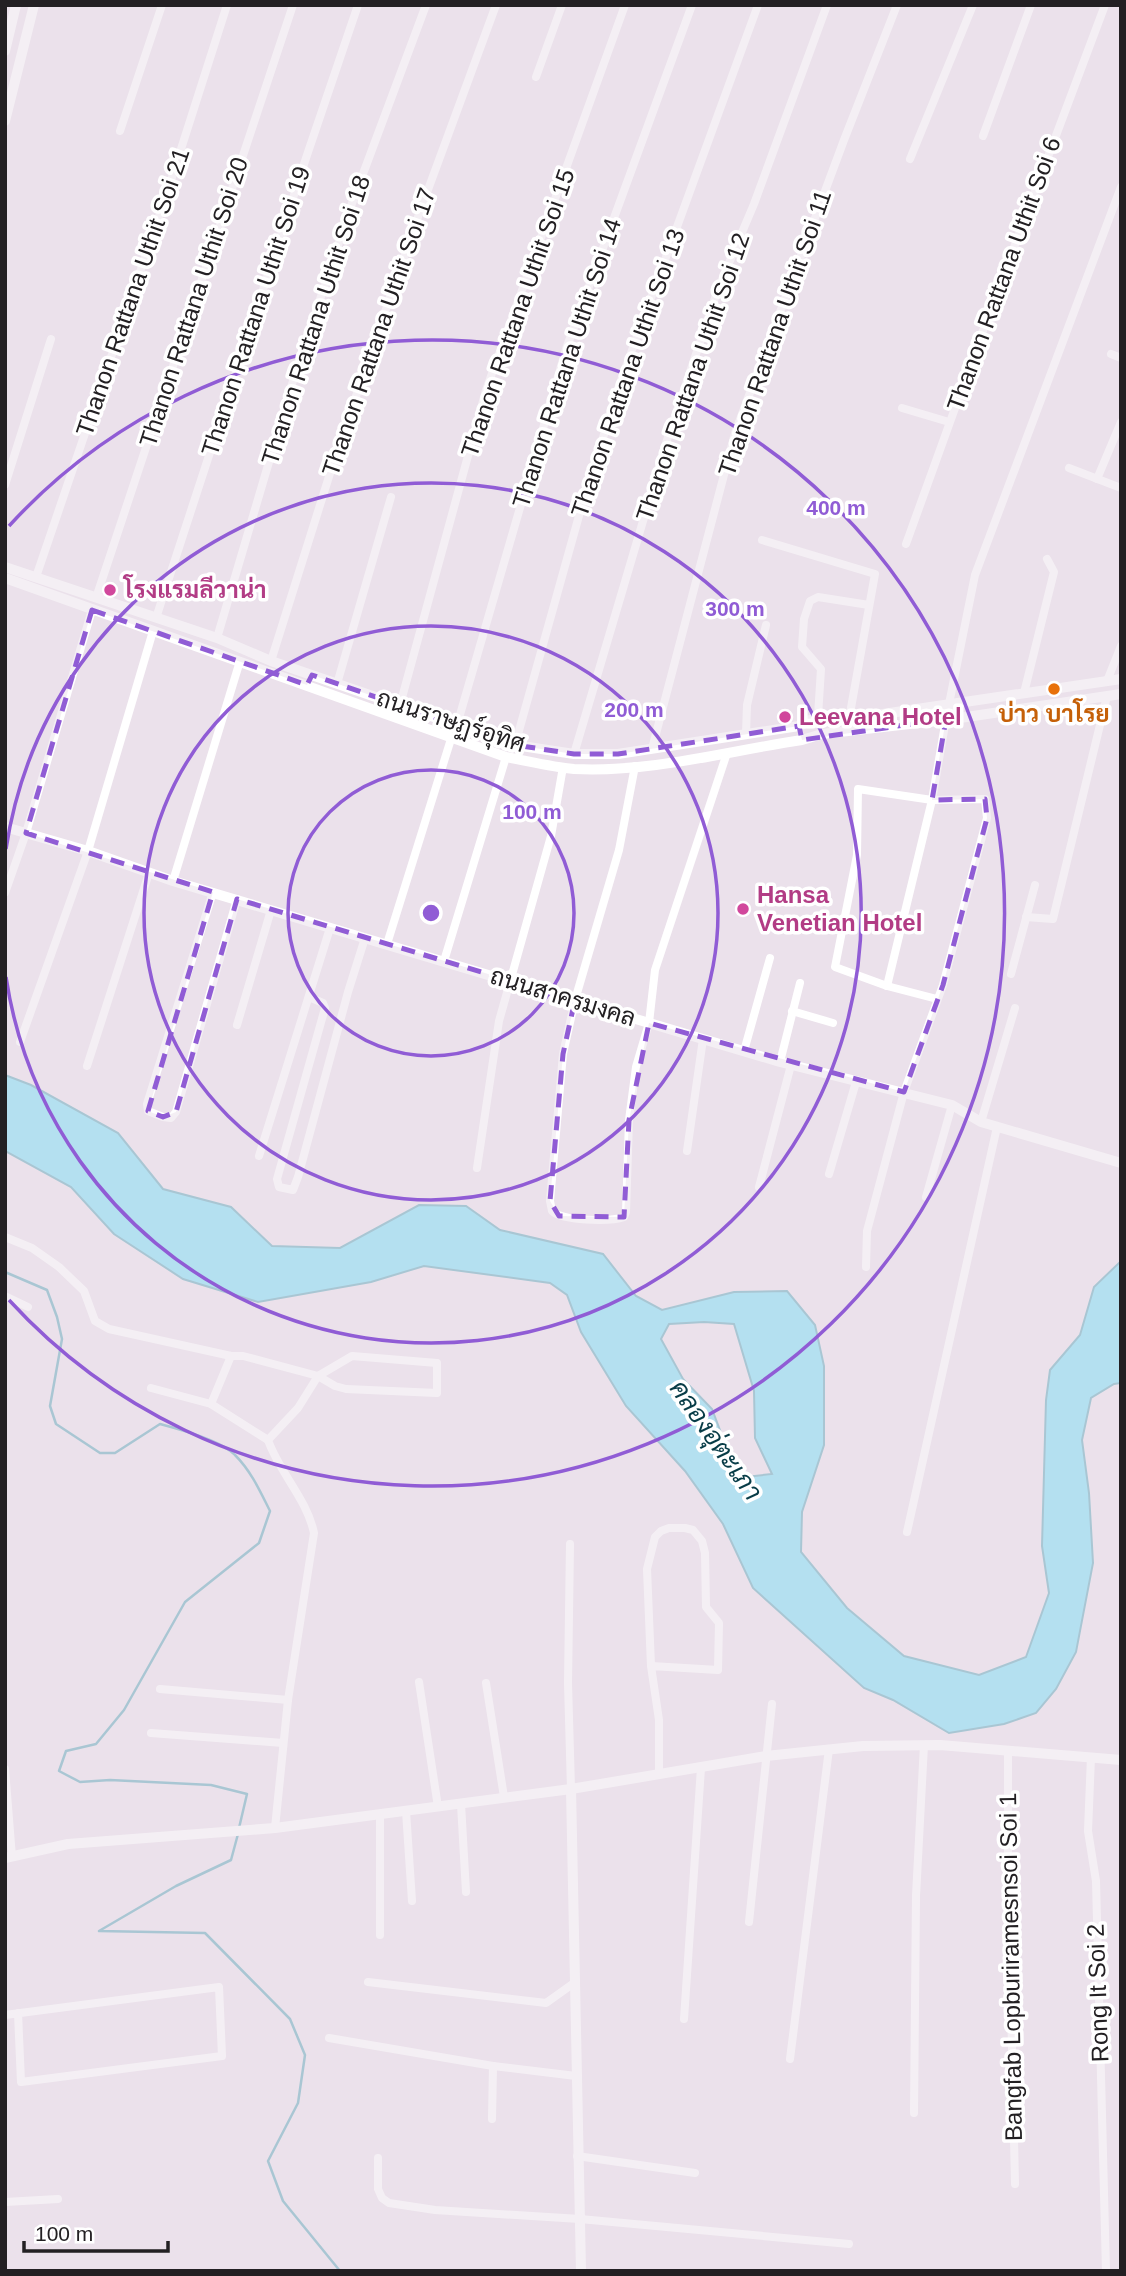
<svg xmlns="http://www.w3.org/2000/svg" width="1126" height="2276" font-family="Arial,Sarabun,sans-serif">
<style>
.water{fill:#72def7;stroke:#5aa5b7;stroke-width:2;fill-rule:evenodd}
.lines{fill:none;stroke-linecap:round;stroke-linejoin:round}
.stream{stroke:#5aa5b7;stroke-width:2.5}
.minor{stroke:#fff;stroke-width:8}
.tertiary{stroke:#fff;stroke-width:10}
.marked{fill:none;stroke:#905cd5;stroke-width:5;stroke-dasharray:14 9;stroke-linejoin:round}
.ring{fill:none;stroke:#905cd5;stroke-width:3.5}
.hotel-dot{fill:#d1479c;stroke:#fff;stroke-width:2.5}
.food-dot{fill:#e8710a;stroke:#fff;stroke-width:2.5}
.labels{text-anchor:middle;stroke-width:7;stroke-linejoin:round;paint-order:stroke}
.street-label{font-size:24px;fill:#232023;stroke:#fff}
.hotel-label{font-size:24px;font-weight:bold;fill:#b23c85;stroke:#fff;text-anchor:start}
.food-label{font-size:24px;font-weight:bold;fill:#c56008;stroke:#fff}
.water-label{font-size:26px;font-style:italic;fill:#083c47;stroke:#fff}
.centre{fill:#905cd5;stroke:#fff;stroke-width:3.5}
.ring-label{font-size:21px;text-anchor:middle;font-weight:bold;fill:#905cd5;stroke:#fff;stroke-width:7;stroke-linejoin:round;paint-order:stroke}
</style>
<rect width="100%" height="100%" fill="#ebe1eb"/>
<path class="water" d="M5,1075L31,1085L118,1133L163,1189L231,1207L272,1246L340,1248L419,1205L466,1206L500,1230L603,1254L636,1296L662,1310L734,1292L787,1291L815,1325L824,1366V1445L802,1512L801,1552L847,1608L904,1656L979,1675L1026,1657L1049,1593L1042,1546L1046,1400L1050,1370L1080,1335L1094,1287L1121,1261V1383L1114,1384L1091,1398L1082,1440L1089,1493L1093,1563L1076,1652L1056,1689L1036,1713L1004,1724L949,1733L893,1700L864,1688L753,1588L723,1524L685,1471L626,1406L581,1332L567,1295L550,1283L424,1266L371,1282L258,1302L183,1279L114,1234L71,1187L5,1151ZM704,1322L734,1324L754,1391L755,1438L772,1474L745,1477L723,1438L712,1409L683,1379L661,1339L669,1324Z"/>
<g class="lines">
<g class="stream">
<path d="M5,1272L47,1290L57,1317L62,1339L50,1406L56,1424L100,1453H115L160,1424C179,1429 222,1441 235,1455C251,1471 260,1491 270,1511L259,1543L185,1602L124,1710L96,1744L66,1751L59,1771L80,1782L110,1780L211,1785L247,1794L239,1828"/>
<polyline points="238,1834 231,1860 176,1886 99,1931 205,1933 290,2019 305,2055 298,2103 268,2161 283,2201 340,2271"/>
</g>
<g class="minor">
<polyline points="536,77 562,5"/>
<polyline points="120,131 162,5"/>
<polyline points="983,136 1031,5"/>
<polyline points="910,159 973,5"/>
<polyline points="1111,354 1121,358"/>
<polyline points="902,408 949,422"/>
<polyline points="1069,468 1121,488"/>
<polyline points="1097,479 1121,422"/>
<polyline points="5,485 51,339"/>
<polyline points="762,540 875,574 849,719"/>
<polyline points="906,544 989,314 1105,5"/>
<polyline points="36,577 166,196 227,5"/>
<polyline points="96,598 293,5"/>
<polyline points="156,618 306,158 358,5"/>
<polyline points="217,638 292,384 351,206 426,5"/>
<polyline points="271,661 337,451 415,225 496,5"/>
<polyline points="1107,681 1121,646"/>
<polyline points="337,684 391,497"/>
<polyline points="1024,693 1054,572 1047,559"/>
<polyline points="949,704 975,575 1121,187"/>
<polyline points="400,705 486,390 625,5"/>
<polyline points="818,716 821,669 802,647 804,619 810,601 818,597 869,605"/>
<polyline points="457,725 566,349 692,5"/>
<polyline points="746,734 747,705 766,625"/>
<polyline points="515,745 582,505 620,383 758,5"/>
<polyline points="652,749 735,433 844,140 897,5"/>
<polyline points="574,754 667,440 718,289 754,204 827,5"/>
<path d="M635,766L619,850L575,1000L563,1054L550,1201L552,1211C562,1221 610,1222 624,1217L626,1212L629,1120L636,1067L649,1023L655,970L727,753"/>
<polyline points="173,881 240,661"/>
<polyline points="213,892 147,1104 148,1111 163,1117 171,1118 176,1112 237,899"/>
<polyline points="5,893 26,833 92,610"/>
<polyline points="1026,917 1053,919 1107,696"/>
<polyline points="387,944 451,739"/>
<polyline points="444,961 506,757"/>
<polyline points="1011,974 1035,885"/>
<polyline points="887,986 932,800 946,719"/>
<polyline points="309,997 323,1003 325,1008 277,1179 279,1187 293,1190 298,1177 348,992 365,938"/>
<polyline points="792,1011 833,1023"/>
<polyline points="237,1025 271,910"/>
<polyline points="20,1042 88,851 153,631"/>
<polyline points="744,1051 770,958"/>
<polyline points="780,1062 800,983"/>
<polyline points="87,1066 149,873"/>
<polyline points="981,1122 1015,1008"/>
<polyline points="687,1151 703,1039"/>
<polyline points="259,1156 330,928"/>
<polyline points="477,1168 499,1021 551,836 563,767"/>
<polyline points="829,1174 856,1082"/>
<polyline points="759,1187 791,1065"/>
<polyline points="926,1197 952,1105"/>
<path d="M5,1237L32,1248L59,1267L84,1291L95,1321L109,1329L231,1356H243L318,1376L335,1386L346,1389L437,1393V1363L352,1356L318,1376L298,1408L268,1440C279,1472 307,1499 314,1533L288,1700L275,1828"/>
<polyline points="866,1267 867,1231 904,1092 943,985 987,818 985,799 932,800 858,789 857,855 835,967 887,986 937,999"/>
<polyline points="5,1296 28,1307"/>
<polyline points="151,1388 211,1404 268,1440"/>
<polyline points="211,1404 231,1356"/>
<polyline points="907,1532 997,1127"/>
<polyline points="570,1544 568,1683 571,1789"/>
<polyline points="651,1666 718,1670 719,1623 706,1607 705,1553 702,1541 693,1530 685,1528 669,1528 661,1531 655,1537 647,1569 651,1666 659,1720 659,1774"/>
<polyline points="419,1682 438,1807"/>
<polyline points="486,1683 504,1797"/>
<polyline points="160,1689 288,1700"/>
<polyline points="151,1733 283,1743"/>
<polyline points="1008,1750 1008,1867 1015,2184"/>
<polyline points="1091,1757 1088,1831 1096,1881 1106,2271"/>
<polyline points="5,1769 12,1857"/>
<polyline points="461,1804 466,1892"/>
<polyline points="406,1811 412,1901"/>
<polyline points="380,1815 380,1935"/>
<polyline points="749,1922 772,1704"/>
<polyline points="368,1982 546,2003 574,1983"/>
<polyline points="5,2015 219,1987 222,2056 21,2082 18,2013"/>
<polyline points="684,2019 701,1768"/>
<polyline points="329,2038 493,2066 576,2076"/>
<polyline points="790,2059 829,1749"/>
<polyline points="914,2113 916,1896 924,1745"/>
<polyline points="492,2119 493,2066"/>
<polyline points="577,2156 695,2173"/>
<polyline points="378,2158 378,2189 382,2198 389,2203 435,2210 580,2219 849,2244"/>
<polyline points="5,2202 58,2199"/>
</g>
<g class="tertiary">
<polyline points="5,51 16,5"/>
<polyline points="5,121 34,5"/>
<polyline points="5,567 217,638 271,661 515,745 574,754 618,754 799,726 818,716 849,719 1121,679"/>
<path d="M5,578L506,757C528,761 552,767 574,769C650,773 728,751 802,740L822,734L953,719L1121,694"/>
<polyline points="5,827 88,851 173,881 780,1062 952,1105 981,1122 1121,1163"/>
<polyline points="571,1789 581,2271"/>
<polyline points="5,1858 68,1844 275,1828 571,1789 766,1756 863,1746 940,1745 1121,1760"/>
</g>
</g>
<path d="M0 0H1126V2276H0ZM92,610L307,685L312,675L515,745L574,754H618L799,726L802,740L946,719L932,800L985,799L987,818L943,985L904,1092L649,1023L629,1120L624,1217L559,1216L550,1201L563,1054L575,1000L237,899L176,1112L163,1117L148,1111L213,892L26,833Z" fill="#ebe1eb" fill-opacity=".55" fill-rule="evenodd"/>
<path class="marked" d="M92,610L307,685L312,675L515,745L574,754H618L799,726L802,740L946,719L932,800L985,799L987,818L943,985L904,1092L649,1023L629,1120L624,1217L559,1216L550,1201L563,1054L575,1000L237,899L176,1112L163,1117L148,1111L213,892L26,833Z"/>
<g class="ring">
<circle cx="431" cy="913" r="143"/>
<circle cx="431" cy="913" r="287"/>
<path d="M6 849A430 430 0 1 1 6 977"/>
<path d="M9 526A573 573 0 1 1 9 1300"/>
</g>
<g class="hotel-dot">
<circle cx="110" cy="590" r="7"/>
<circle cx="785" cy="717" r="7"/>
<circle cx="743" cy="909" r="7"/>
</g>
<circle class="food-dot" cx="1054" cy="689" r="7"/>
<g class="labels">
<g class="street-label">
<text transform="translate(1004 274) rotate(-70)" y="8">Thanon Rattana Uthit Soi 6</text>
<text transform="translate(133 292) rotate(-71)" y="8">Thanon Rattana Uthit Soi 21</text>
<text transform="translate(194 302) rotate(-72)" y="8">Thanon Rattana Uthit Soi 20</text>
<text transform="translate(256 311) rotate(-72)" y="8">Thanon Rattana Uthit Soi 19</text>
<text transform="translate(518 313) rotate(-71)" y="8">Thanon Rattana Uthit Soi 15</text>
<text transform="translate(316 320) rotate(-72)" y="8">Thanon Rattana Uthit Soi 18</text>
<text transform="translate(379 332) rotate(-71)" y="8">Thanon Rattana Uthit Soi 17</text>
<text transform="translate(775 333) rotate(-71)" y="8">Thanon Rattana Uthit Soi 11</text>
<text transform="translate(567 363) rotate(-72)" y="8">Thanon Rattana Uthit Soi 14</text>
<text transform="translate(628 373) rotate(-71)" y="8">Thanon Rattana Uthit Soi 13</text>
<text transform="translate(693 377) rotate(-71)" y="8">Thanon Rattana Uthit Soi 12</text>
<text transform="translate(451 721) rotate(18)" y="8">ถนนราษฏร์อุทิศ</text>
<text transform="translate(563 997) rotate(17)" y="8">ถนนสาครมงคล</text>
<text transform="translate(1011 1967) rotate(-91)" y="8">Bangfab Lopburiramesnsoi Soi 1</text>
<text transform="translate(1098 1993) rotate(-92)" y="8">Rong It Soi 2</text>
</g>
<g class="hotel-label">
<text x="124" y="598">โรงแรมลีวาน่า</text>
<text x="799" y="725">Leevana Hotel</text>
<text x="757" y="903">Hansa<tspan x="757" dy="28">Venetian Hotel</tspan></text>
</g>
<g class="food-label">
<text x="1054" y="722">บ่าว บาโรย</text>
</g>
<g class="water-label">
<text transform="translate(716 1440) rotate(55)" y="9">คลองอุ่ตะเภา</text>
</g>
</g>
<circle cx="431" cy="913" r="10" class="centre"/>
<g class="ring-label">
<text x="836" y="515">400 m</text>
<text x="735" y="616">300 m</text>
<text x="634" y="717">200 m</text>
<text x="532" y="819">100 m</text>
</g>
<rect width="1126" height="2276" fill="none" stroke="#232023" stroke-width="14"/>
<path d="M24 2241v10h144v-10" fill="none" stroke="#232023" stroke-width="3.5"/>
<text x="35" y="2241" font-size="21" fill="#232023" stroke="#ffffff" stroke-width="5" paint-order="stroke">100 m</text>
</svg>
